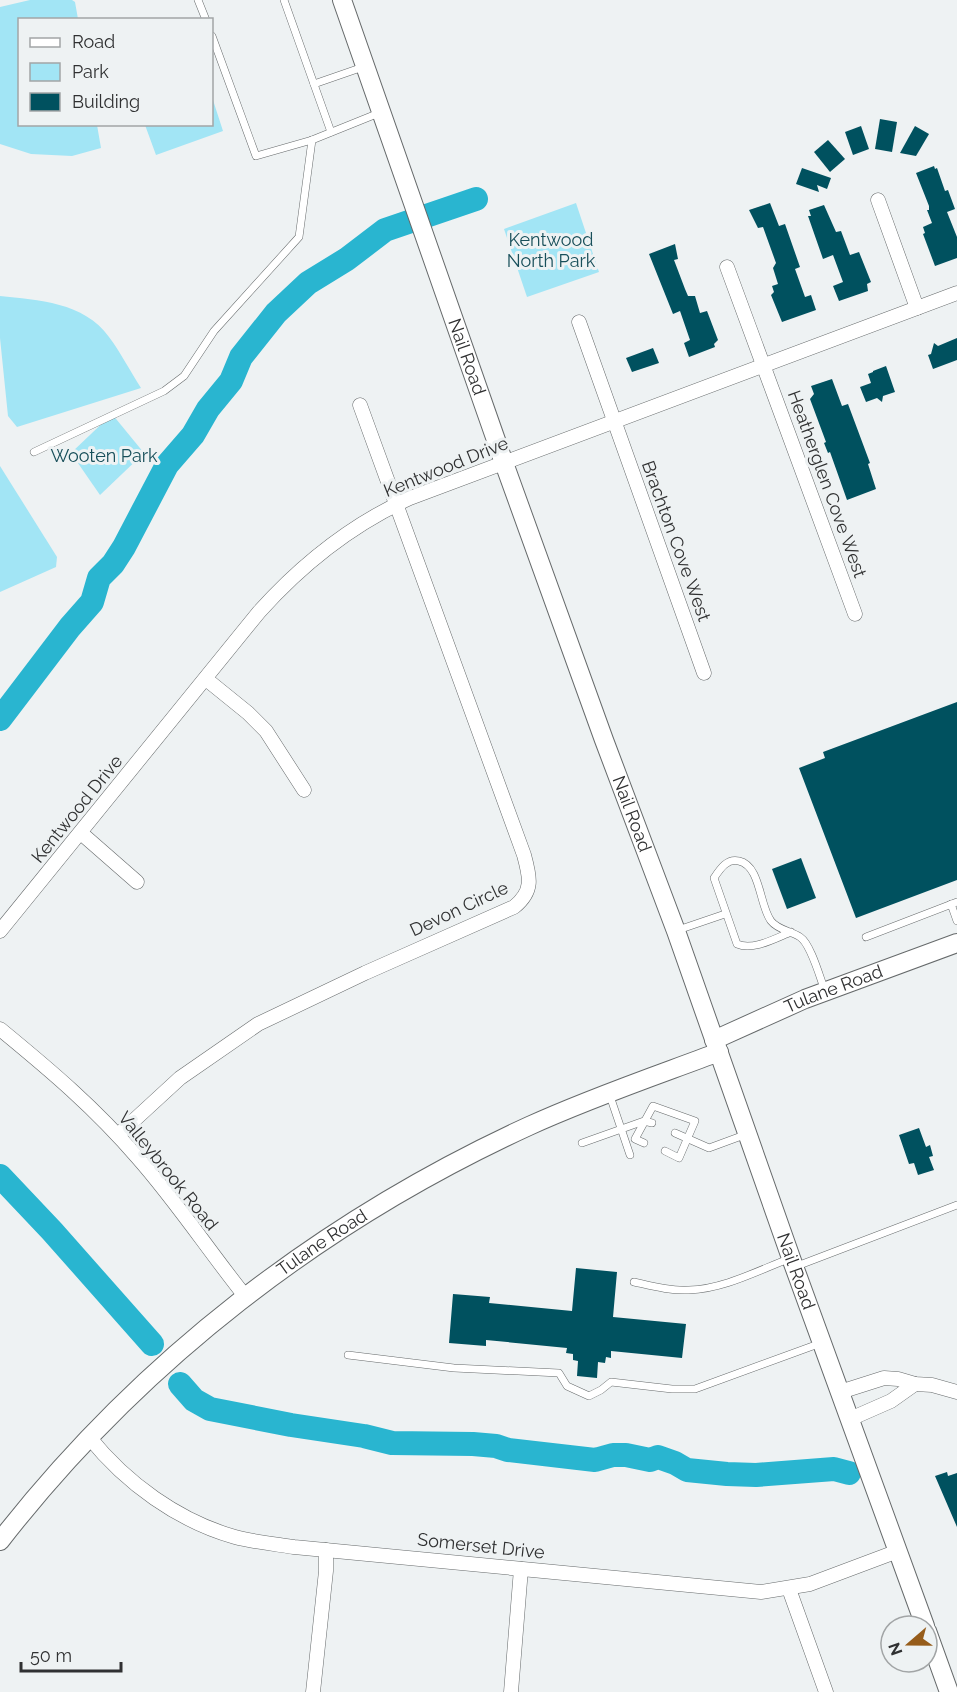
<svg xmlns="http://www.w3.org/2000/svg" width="957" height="1692" font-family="Raleway,sans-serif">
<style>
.green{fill:#a2e5f5}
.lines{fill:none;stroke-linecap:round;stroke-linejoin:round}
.river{stroke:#29b5d0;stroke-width:24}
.building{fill:#00515f}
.service-casing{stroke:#666a6b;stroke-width:8}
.minor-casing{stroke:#666a6b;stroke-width:15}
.tertiary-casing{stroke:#666a6b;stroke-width:20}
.service{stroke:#fff;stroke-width:7}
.minor{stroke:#fff;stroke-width:14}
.tertiary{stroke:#fff;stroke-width:18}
.labels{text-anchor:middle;stroke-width:6;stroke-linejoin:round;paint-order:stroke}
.park-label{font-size:18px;fill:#184f5a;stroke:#eef2f3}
.street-label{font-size:18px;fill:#303132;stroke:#eef2f3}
</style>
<rect width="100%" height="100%" fill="#eef2f3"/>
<g class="green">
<polygon points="30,0 72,0 75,2 78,19 20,20 20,124 97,125 101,148 72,156 31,154 0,144 0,7"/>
<polygon points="212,97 223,131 156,155 145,125 212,124"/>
<polygon points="576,203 599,272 527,297 504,229"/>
<path d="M0,296C38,300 84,302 109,337C121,353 130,371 141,388L17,427L8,416L0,338Z"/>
<polygon points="112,414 144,453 100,495 71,453"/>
<polygon points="0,466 57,557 56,567 0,592"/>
</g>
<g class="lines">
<g class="river">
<polyline points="0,719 70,627 92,602 99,578 113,564 124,547 167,465 193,435 208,409 231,381 241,357 276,313 308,283 347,259 385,230 476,199"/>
<polyline points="0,1176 52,1231 152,1344"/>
<polyline points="180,1384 194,1400 210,1409 291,1425 364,1436 392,1443 473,1444 496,1446 508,1450 595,1460 613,1455 626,1455 650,1460 658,1457 675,1463 687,1470 727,1474 756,1475 834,1469 849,1473"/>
</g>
</g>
<g class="building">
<polygon points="880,119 897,122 892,152 875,149"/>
<polygon points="861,126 869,149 853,155 845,132"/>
<polygon points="915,126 929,134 916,156 900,153"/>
<polygon points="828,140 845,159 830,172 814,152"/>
<polygon points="934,166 935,169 937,168 945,191 948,190 955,209 947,212 957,237 957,258 935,266 923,234 925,233 923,227 932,223 927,210 929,210 929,206 916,173"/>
<polygon points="802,168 831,178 827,189 817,185 819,192 796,184"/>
<polygon points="770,203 779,226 785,224 800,267 795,269 805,297 811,295 816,310 782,322 771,295 774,292 772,286 778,284 773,268 776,263 763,227 758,228 749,210"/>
<polygon points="824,205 836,232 841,231 850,255 859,252 871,282 867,284 868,291 839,301 833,286 843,282 833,255 823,259 808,216 811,216 809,210"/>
<polygon points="675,244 678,259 674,260 685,289 688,296 695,296 700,313 707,311 718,340 714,344 715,347 689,357 684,343 690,340 680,311 673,314 649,254"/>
<polygon points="957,338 957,360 933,369 928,355 931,354 934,343 938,346"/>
<polygon points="653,348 659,363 632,372 626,358"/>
<polygon points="886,366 895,392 883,396 882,402 877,398 866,402 860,387 871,383 868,374 873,372 873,371"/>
<polygon points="832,379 842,406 848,404 870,463 868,464 876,489 847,500 830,452 828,453 824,443 826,442 810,399 814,394 811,386"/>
<polygon points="957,702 957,880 856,918 799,768 825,758 823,752"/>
<polygon points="801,858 816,898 787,909 772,869"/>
<polygon points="919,1128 926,1147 930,1145 933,1156 929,1157 934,1170 918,1175 914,1163 909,1164 899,1135"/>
<polygon points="576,1268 617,1272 613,1317 686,1324 682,1358 611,1351 611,1358 606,1357 605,1363 598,1362 597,1378 577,1376 578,1361 573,1360 573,1354 566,1353 567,1348 486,1340 486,1346 449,1343 453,1294 490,1297 489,1303 572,1311"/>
<polygon points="947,1472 948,1476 957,1473 957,1527 935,1476"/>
</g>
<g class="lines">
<defs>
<g id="service">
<polyline points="198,0 206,20"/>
<polyline points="284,0 331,132"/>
<polyline points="212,36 256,156 312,140 379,113"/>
<polyline points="314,84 366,66"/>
<polyline points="34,452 164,391 184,376 214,331 299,237 312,140"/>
<polyline points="951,904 957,921"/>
<polyline points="678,930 725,914"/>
<path d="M791,932C776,938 753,951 737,944L714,878C720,869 727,858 739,861C761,866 759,905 771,921C778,930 791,931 800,937C811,944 820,978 825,991"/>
<polyline points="866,937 957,902"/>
<polyline points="609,1093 630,1155"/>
<polyline points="675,1133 709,1148 747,1134"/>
<polyline points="582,1143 644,1121 652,1123"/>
<polyline points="644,1143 635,1139 653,1106 695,1121 679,1158 665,1151"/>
<polyline points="797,1266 957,1205"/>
<path d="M634,1282C652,1286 670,1291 689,1290C724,1289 759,1270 791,1258"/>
<polyline points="348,1355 454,1368 559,1373 567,1386 589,1396 601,1390 611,1382 672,1389 695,1389 821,1343"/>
</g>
<g id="minor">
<polyline points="878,200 917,308"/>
<polyline points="727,267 855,614"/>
<polyline points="579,322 704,673"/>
<polyline points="206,679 248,713 266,731 304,790"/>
<polyline points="81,833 137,882"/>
<path d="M0,931L259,612C302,564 351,525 410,498L957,293"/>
<path d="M0,1029C50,1070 95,1108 138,1158C176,1201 209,1251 245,1296"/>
<path d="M118,1135L180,1078L258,1024L365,973L514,907C534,891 530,877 524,855L360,405"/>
<polyline points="840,1392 884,1378 898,1379 915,1384 932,1385 957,1392"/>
<polyline points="850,1419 891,1401 915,1384"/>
<path d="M89,1437C126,1483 178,1521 235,1537C254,1542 274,1544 294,1547L761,1592L810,1584L898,1551"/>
<polyline points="789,1589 826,1692"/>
<polyline points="313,1692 326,1571 326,1550"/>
<polyline points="511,1692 521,1569"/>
</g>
<g id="tertiary">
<path id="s1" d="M342,0L504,463L604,740L676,931L791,1258L925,1626"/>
<path id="s2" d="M714,1040L805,999L957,943"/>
<path id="s3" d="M0,1541C140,1361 322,1221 529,1126C590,1098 655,1076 719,1052"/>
<polyline points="927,1631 949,1692"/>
</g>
</defs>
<use href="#service" class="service-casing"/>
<use href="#minor" class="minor-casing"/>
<use href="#tertiary" class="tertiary-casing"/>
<use href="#service" class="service"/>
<use href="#minor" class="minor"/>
<use href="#tertiary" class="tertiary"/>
</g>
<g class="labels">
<g class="park-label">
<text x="551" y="246">Kentwood<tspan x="551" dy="21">North Park</tspan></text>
<text x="104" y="462">Wooten Park</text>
</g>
<g class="street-label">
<text dy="6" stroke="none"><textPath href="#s1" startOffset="378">Nail Road</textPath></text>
<text transform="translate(446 467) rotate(-22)" y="6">Kentwood Drive</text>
<text transform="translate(827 484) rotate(70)" y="6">Heatherglen Cove West</text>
<text transform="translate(676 541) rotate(70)" y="6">Brachton Cove West</text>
<text transform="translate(77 809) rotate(-51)" y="6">Kentwood Drive</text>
<text dy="6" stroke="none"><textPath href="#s1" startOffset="864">Nail Road</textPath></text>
<text transform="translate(459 909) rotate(-25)" y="6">Devon Circle</text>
<text dy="6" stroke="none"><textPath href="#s2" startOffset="130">Tulane Road</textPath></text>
<text transform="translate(168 1171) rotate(51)" y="6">Valleybrook Road</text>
<text dy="6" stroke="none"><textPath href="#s3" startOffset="441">Tulane Road</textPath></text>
<text dy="6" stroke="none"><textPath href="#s1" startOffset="1350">Nail Road</textPath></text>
<text transform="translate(481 1546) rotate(6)" y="6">Somerset Drive</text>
</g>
</g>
<rect x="18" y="18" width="195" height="108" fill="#eef2f3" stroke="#a2a5a6" stroke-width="1.5"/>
<rect x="30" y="38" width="30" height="9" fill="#ffffff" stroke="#a2a5a6" stroke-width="1.5"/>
<text x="72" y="48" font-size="18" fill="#303132">Road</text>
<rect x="30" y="63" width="30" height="18" fill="#a2e5f5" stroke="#a2a5a6" stroke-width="1.5"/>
<text x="72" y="78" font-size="18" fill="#303132">Park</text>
<rect x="30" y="93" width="30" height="18" fill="#00515f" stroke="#a2a5a6" stroke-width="1.5"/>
<text x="72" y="108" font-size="18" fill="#303132">Building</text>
<g transform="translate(909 1644) rotate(250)"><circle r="28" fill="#eef2f3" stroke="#a2a5a6" stroke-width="1.5"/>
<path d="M0-4.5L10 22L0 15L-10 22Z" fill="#965c1a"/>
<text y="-9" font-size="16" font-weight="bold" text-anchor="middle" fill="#303132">N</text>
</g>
<path d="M21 1662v9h100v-9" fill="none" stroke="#303132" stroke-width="3"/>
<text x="30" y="1662" font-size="18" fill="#303132" stroke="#eef2f3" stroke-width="4.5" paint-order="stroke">50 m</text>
</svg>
